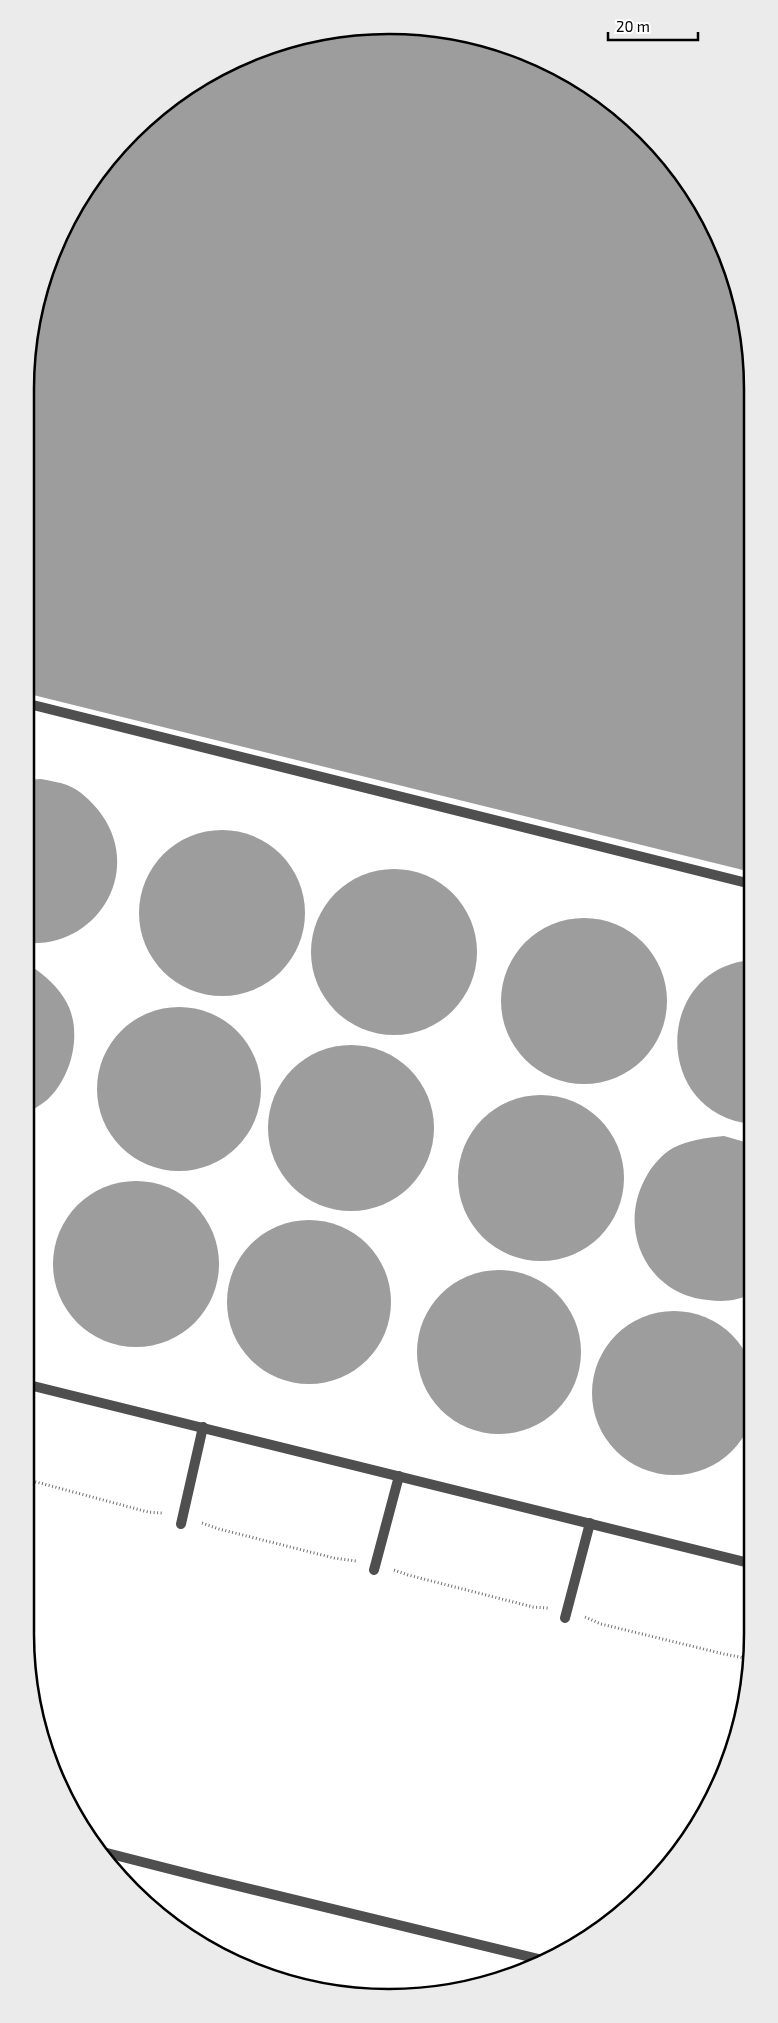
<svg xmlns="http://www.w3.org/2000/svg" width="778" height="2023" font-family="'Exo 2',sans-serif">
<style>
.water{fill:#9d9d9d}
.lines{fill:none;stroke-linecap:round;stroke-linejoin:round}
.path{stroke:#717171;stroke-width:3;stroke-dasharray:1 2.5;stroke-linecap:butt}
.lane{stroke:#4f4f4f;stroke-width:10}
.rim{fill:none;stroke:#000;stroke-width:2.5}
</style>
<rect width="100%" height="100%" fill="#fff"/>
<g class="water">
<polygon points="413,26 483,37 591,86 663,149 716,228 750,341 751,872 25,693 25,389 37,295 63,228 100,167 149,115 207,74 272,44 342,28"/>
<path d="M41,779C50,781 59,782 67,785C80,790 91,801 99,811C145,870 98,949 25,943V780Z"/>
<circle cx="222" cy="913" r="83"/>
<circle cx="394" cy="952" r="83"/>
<circle cx="584" cy="1001" r="83"/>
<path d="M751,960L752,1124C652,1114 653,969 751,960Z"/>
<path d="M25,962C40,972 54,982 64,998C84,1028 73,1076 47,1100C41,1105 32,1110 25,1114Z"/>
<circle cx="179" cy="1089" r="82"/>
<circle cx="351" cy="1128" r="83"/>
<circle cx="541" cy="1178" r="83"/>
<path d="M724,1136L752,1144V1293C739,1301 723,1302 708,1300C648,1295 617,1231 645,1179C651,1167 661,1155 673,1148C689,1140 705,1138 724,1136Z"/>
<path d="M25,1180C34,1205 33,1220 25,1245Z"/>
<circle cx="136" cy="1264" r="83"/>
<circle cx="309" cy="1302" r="82"/>
<circle cx="499" cy="1352" r="82"/>
<circle cx="674" cy="1393" r="82"/>
</g>
<g class="lines">
<g class="path">
<polyline points="25,1479 148,1512 162,1513"/>
<polyline points="202,1523 219,1529 334,1558 356,1561"/>
<polyline points="394,1570 408,1575 533,1607 548,1608"/>
<polyline points="585,1617 601,1624 724,1654 750,1659"/>
</g>
<g class="lane">
<polyline points="25,703 751,884"/>
<polyline points="25,1384 753,1564"/>
<polyline points="181,1524 203,1427"/>
<polyline points="374,1570 399,1476"/>
<polyline points="565,1618 590,1523"/>
<polyline points="99,1851 209,1879 547,1961"/>
</g>
</g>
<path d="M0 0H778V2023H0ZM389 34H389A355 355 0 0 1 744 389V1634A355 355 0 0 1 389 1989H389A355 355 0 0 1 34 1634V389A355 355 0 0 1 389 34Z" fill="#ebebeb" fill-rule="evenodd"/>
<path class="rim" d="M389 34H389A355 355 0 0 1 744 389V1634A355 355 0 0 1 389 1989H389A355 355 0 0 1 34 1634V389A355 355 0 0 1 389 34Z"/>
<path d="M608 32v8h90v-8" fill="none" stroke="#000000" stroke-width="2.5"/>
<text x="616" y="32" font-size="15" fill="#000000" stroke="#ffffff" stroke-width="4" paint-order="stroke">20 m</text>
</svg>
